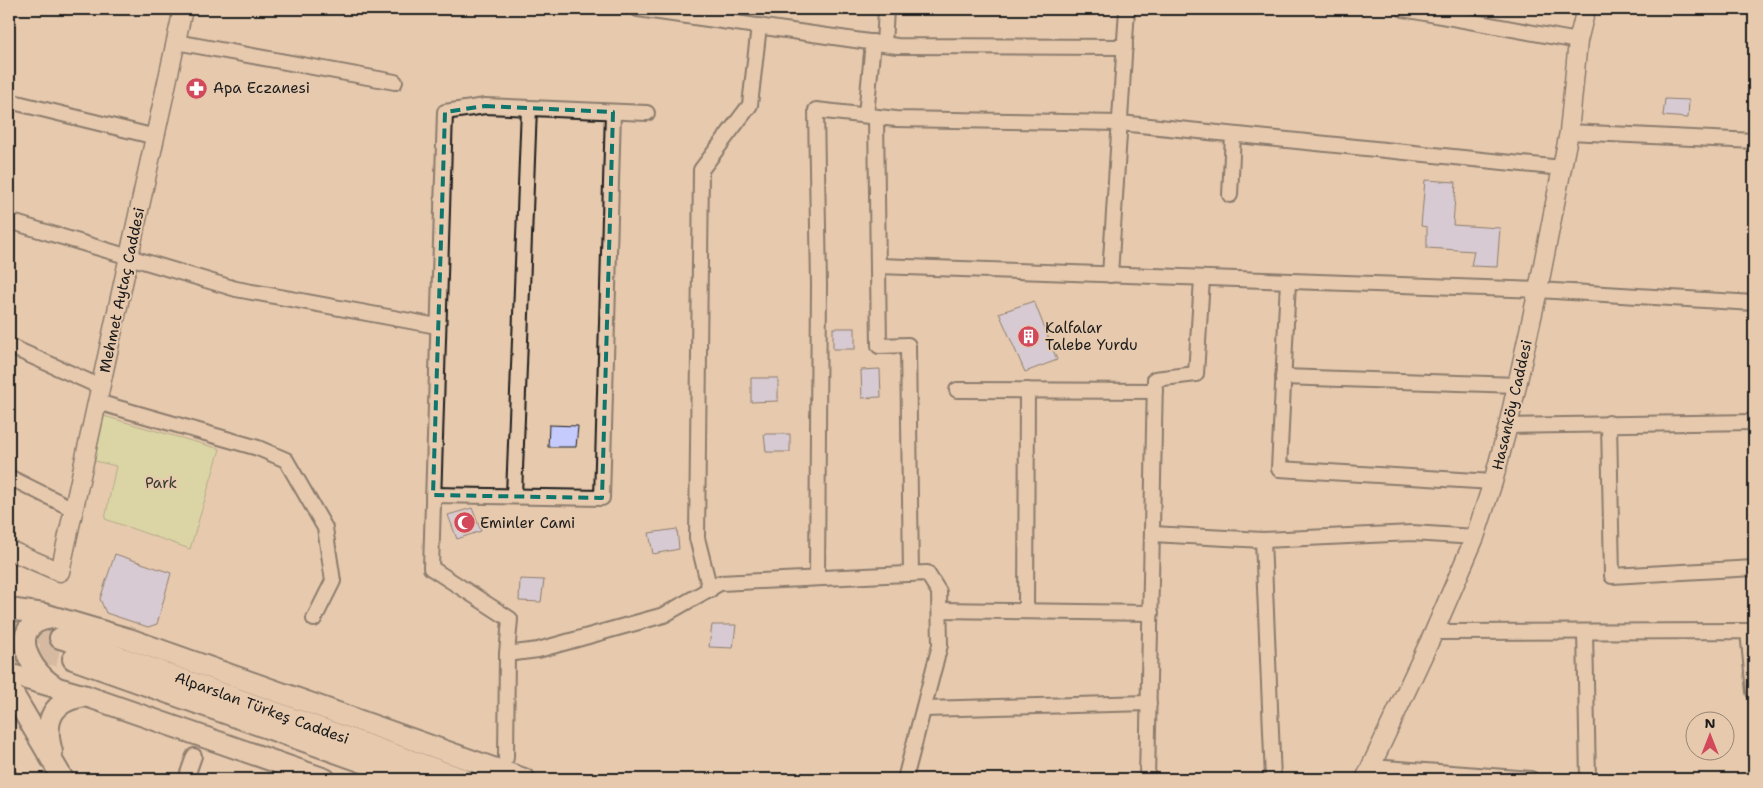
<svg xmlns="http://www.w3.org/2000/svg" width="1763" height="788" font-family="'Shantell Sans',sans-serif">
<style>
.green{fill:#cce399;stroke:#74805a}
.building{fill:#c6cbfd;stroke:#1c1c1c}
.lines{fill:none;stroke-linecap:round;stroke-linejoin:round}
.secondary-tunnel{stroke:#bea791;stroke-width:20;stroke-dasharray:20 10;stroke-linecap:butt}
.minor-casing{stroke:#1c1c1c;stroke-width:18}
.tertiary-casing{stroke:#1c1c1c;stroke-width:21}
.secondary-casing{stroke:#1c1c1c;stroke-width:24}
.minor{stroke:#e7caae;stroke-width:14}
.tertiary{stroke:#e7caae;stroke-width:18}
.secondary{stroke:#e7caae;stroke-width:20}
.rail-casing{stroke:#1c1c1c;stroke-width:5.5}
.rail{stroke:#e7caae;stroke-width:4;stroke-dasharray:11;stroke-linecap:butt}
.marked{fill:none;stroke:#0f766e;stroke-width:4;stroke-dasharray:10 6;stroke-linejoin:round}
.labels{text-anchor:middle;stroke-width:4;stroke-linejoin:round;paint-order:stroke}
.poi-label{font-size:15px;fill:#1c1c1c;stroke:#e7caae;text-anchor:start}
.street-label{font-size:15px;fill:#1c1c1c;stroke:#e7caae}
.park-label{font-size:15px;fill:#363a2f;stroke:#e7caae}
</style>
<rect width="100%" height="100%" fill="#e7caae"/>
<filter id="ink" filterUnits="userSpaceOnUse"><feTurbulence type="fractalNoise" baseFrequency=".02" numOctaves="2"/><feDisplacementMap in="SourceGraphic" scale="10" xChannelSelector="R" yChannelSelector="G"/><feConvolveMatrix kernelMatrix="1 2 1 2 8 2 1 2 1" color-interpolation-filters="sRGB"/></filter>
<g filter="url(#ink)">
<polygon class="green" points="100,415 220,449 190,549 105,519 116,466 95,461"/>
<g class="building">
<polygon points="1665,99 1689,100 1688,118 1663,116"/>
<polygon points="1425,180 1456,182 1453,225 1500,228 1497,267 1471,266 1474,251 1427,248 1427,227 1421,226"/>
<polygon points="1034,301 1057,360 1025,372 999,313"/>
<rect x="833" y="328" width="22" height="21"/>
<polygon points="880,369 881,397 862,398 861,370"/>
<polygon points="751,378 778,378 778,401 751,402"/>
<polygon points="549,425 578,426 576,447 548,447"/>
<polygon points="764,434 790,434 790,452 766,452"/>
<polygon points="472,508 481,531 457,539 448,515"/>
<polygon points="677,529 679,549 653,554 649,533"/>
<polygon points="115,554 171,573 157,624 148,627 106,613 100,599"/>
<polygon points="520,579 544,580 541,602 519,601"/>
<polygon points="712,625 736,625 733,648 709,647"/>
</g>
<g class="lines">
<g class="secondary-tunnel">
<polyline points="9,628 60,638"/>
<polyline points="9,648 73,659"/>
</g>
<defs>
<g id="minor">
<polyline points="638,9 897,46 1125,47"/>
<polyline points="1403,9 1578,41"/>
<polyline points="176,42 395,82"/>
<polyline points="884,44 886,9"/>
<polyline points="9,101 156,137"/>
<polyline points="866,115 873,42"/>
<polyline points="876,117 879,346 908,345 911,574"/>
<polyline points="1569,132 1754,141"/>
<polyline points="1230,195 1233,135"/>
<polyline points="9,221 236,289 437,326"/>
<polyline points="879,266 1538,290 1754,303"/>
<polyline points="1110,275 1127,9"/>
<polyline points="1288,281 1279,469 1493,482"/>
<polyline points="9,346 101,387"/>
<polyline points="1283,377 1517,385"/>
<polyline points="957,390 1155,391"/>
<polyline points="97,402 258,448 286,460 325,528 333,581 314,619"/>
<polyline points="1609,423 1612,576 1754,568"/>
<polyline points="1508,426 1754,422"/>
<polyline points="9,477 73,509"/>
<polyline points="433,495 602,498 613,112"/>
<polyline points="514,495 529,108"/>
<polyline points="1152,534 1263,540 1412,533 1475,537"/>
<polyline points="1263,540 1273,779"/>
<polyline points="817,578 819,285 816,110 896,119 1120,123 1562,168"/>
<polyline points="710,590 697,538 701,170 750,105 759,26"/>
<polyline points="940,610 1151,613"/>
<polyline points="1026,611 1027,390"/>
<polyline points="1434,632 1748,631 1754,692"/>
<polyline points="1585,632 1588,779"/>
<polyline points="507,654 510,619 431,568 445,112 485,106 647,113"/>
<polyline points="924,709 1149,703"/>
<polyline points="506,758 507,654 538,650 664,615 720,583 927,573 939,592 940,645 905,779"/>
<polyline points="1372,767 1531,779"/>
<polyline points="186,779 194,756"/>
<polyline points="1147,779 1155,379 1196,374 1202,279"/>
</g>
<g id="tertiary">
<polyline points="9,550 60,572 183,9"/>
<polyline points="1365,779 1434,632 1475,537 1493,482 1508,426 1538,290 1569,132 1578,41 1586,9"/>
</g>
<g id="secondary">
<polyline points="9,609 44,614 129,639 524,779"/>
<polyline points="60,638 108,653 463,779"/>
<polyline points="73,659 411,779"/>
<polyline points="9,674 86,696 325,779"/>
<path d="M53,685C25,667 6,620 56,618"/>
<polyline points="9,687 63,779"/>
<path d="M52,752C43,720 52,700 86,696"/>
</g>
</defs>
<use href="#minor" class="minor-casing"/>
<use href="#tertiary" class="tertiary-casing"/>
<use href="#secondary" class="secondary-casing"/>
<use href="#minor" class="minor"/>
<use href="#tertiary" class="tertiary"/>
<use href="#secondary" class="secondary"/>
<defs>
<polyline id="rail" points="9,764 18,779"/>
</defs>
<use href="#rail" class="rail-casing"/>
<use href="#rail" class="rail"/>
</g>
</g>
<path d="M0 0H1763V788H0ZM485,106L613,112L602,498L433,495L445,112Z" fill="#e7caae" fill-opacity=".55" fill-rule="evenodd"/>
<path class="marked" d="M485,106L613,112L602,498L433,495L445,112Z"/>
<defs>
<symbol id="pharmacy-disc" viewBox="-11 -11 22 22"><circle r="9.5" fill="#d1495b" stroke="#e7caae"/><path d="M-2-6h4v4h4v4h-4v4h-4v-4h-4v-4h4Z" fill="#fff"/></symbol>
<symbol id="building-disc" viewBox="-11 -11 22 22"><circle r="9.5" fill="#d1495b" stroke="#e7caae"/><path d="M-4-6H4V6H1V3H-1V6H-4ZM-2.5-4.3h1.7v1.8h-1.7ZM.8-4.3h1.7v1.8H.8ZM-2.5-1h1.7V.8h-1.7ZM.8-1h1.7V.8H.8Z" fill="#fff"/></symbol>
<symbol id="mosque-disc" viewBox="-11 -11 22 22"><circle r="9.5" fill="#d1495b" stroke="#e7caae"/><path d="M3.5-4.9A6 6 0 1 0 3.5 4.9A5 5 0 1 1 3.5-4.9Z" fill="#fff"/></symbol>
</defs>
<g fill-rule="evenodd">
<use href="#pharmacy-disc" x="184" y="76" width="25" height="25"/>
<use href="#building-disc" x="1016" y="324" width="25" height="25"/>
<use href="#mosque-disc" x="452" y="510" width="25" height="25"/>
</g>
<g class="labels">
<g class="poi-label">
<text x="213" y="93">Apa Eczanesi</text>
<text x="1045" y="333">Kalfalar<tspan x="1045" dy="17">Talebe Yurdu</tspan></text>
<text x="480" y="528">Eminler Cami</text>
</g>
<g class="street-label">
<text transform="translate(122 290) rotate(-78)" y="5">Mehmet Aytaç Caddesi</text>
<text transform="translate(1512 405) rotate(-77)" y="5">Hasanköy Caddesi</text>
<text transform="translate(262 708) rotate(20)" y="5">Alparslan Türkeş Caddesi</text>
</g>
<g class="park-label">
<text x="161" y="488">Park</text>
</g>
</g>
<rect width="1763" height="788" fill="none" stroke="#e7caae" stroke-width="30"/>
<rect x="15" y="15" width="1733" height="758" fill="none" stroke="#1c1c1c" stroke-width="2" filter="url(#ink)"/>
<g transform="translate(1710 736)"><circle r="24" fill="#e7caae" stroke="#968474"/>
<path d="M0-4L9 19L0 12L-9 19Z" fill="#d1495b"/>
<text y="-8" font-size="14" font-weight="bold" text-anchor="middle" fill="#1c1c1c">N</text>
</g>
</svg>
